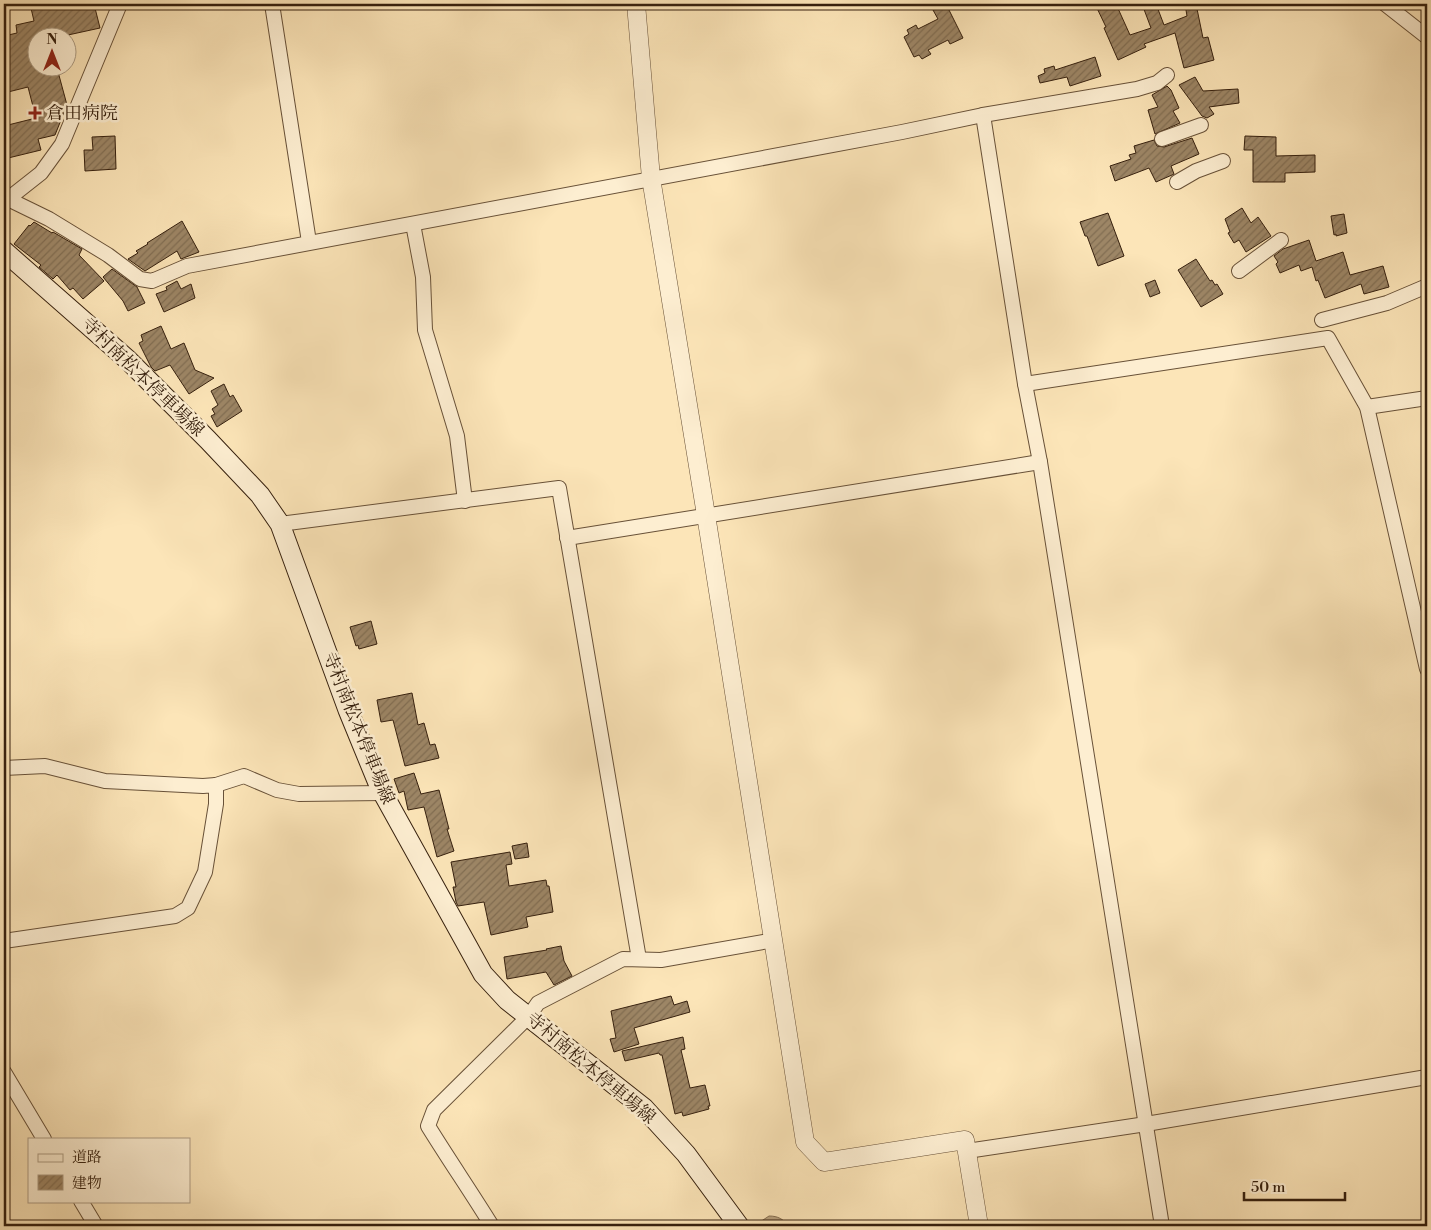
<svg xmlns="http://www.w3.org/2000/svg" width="1431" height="1230" font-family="'Libre Bodoni','Noto Serif JP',serif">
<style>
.water{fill:#b9a27e;stroke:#856e51}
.building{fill:url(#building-hatch);stroke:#36200e}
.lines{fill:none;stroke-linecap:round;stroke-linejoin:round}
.minor-casing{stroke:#685138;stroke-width:16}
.tertiary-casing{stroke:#685138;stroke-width:19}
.secondary-casing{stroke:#36200e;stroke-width:21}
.minor{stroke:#fdeed1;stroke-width:14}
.tertiary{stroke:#fdeed1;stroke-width:18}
.secondary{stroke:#fdeed1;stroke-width:19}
.poi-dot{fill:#8f2418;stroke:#fdeed1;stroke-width:2}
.labels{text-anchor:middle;stroke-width:5;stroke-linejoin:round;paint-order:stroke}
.poi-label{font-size:18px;fill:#36200e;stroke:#fdeed1;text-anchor:start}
.street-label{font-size:18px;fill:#36200e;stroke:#fdeed1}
</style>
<defs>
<pattern id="building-hatch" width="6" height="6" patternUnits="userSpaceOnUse" patternTransform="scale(1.25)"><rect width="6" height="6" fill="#9d8666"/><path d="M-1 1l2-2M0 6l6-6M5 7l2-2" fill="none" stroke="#816d52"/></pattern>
</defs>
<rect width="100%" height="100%" fill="#fce5b8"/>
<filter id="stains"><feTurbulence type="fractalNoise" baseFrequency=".004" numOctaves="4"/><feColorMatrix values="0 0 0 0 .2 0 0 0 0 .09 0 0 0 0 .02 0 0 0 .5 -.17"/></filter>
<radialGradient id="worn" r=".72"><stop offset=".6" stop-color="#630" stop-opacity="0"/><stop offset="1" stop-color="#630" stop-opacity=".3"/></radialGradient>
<path class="water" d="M769,1216C778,1216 783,1219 789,1226H754Z"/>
<g class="building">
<polygon points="30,4 94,4 100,28 68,35 69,38 38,38 38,68 57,68 67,105 55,135 38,139 41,150 4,159 4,126 36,118 28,87 4,93 4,36 17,33 16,25 34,21"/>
<polygon points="946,4 963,38 950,44 948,40 928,50 931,54 922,59 919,55 914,57 904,37 909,34 907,30 916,25 918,29 938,19 933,10"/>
<polygon points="1095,4 1116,4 1130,35 1151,28 1142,4 1156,4 1164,25 1187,16 1185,4 1196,4 1203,38 1208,37 1214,60 1184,68 1175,33 1144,44 1146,47 1118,60 1104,28 1106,27"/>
<polygon points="1095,57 1101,76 1070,86 1067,77 1040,83 1038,76 1045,73 1044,69 1054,66 1055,70"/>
<polygon points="1195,77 1203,91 1238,89 1239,103 1209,107 1214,114 1207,118 1202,116 1179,85"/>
<polygon points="1167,86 1171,90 1179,108 1173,111 1180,123 1155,134 1148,110 1158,107 1152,95"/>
<polygon points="115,136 116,169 85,171 84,150 93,150 92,137"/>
<polygon points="1245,136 1276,137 1276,156 1315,155 1315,172 1285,173 1285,182 1253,182 1253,150 1244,150"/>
<polygon points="1192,138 1199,154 1171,166 1174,174 1172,175 1156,182 1149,168 1115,181 1110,166 1131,159 1129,155 1136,153 1134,146 1154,140 1157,146 1164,147"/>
<polygon points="1242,208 1251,223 1258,217 1271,236 1246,252 1239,240 1234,243 1228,233 1230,232 1225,219"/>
<polygon points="1108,213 1124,256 1098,266 1087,236 1085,236 1080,222"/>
<polygon points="1344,214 1347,233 1336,236 1336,234 1334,235 1331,216"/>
<polygon points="182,221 199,252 181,259 177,251 145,271 128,259 138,253 136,251 148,244 147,243"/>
<polygon points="34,222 52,233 53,232 82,249 79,255 104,281 83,299 73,288 70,290 57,275 53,279 39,267 41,265 14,244 29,225 30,226"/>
<polygon points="1309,240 1316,261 1343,252 1350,275 1383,266 1389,287 1364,294 1361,284 1325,298 1318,280 1316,281 1312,267 1301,271 1299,265 1280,273 1276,264 1278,262 1274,256 1283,249"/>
<polygon points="1196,259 1210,281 1212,280 1215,285 1217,284 1223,294 1201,307 1178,270"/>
<polygon points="112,269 137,287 145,303 128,311 123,301 103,277"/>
<polygon points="1155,280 1160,293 1150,297 1145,284"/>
<polygon points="177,281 181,289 191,284 195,298 164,312 156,294 167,290 166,287"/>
<polygon points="161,326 171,349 184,343 195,370 214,378 189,394 170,365 155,371 151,367 139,343 143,341 141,335"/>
<polygon points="224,384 230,397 233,395 242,411 217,427 211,416 215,414 212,409 218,405 211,391"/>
<polygon points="371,621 377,644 359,649 358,645 356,646 350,627"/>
<polygon points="412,693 418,725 424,723 430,745 435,744 439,758 405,766 393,720 381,722 377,700"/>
<polygon points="414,773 421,794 439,790 449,829 447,829 454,851 437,857 424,807 408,810 404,791 399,793 394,779"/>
<polygon points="527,843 529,857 515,859 512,846"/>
<polygon points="510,852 512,864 506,865 509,886 546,880 547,886 549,886 553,912 526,917 528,927 491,935 484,902 458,906 456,902 453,887 456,887 451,862"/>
<polygon points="561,946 564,961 572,976 554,985 546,972 507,979 504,957 547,950 546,949"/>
<polygon points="671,996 674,1005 687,1001 690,1012 634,1028 639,1044 614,1052 610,1039 616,1038 611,1011"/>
<polygon points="683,1037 685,1049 681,1050 690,1088 705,1085 710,1106 708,1106 709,1109 683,1116 682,1112 675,1114 662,1055 660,1055 659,1053 625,1061 622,1051"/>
</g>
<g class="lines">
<defs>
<g id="minor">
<polyline points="120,4 62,144 41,173 8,199 49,219 108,255 140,279 152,281 187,266 902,132 983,115 1137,89 1157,83 1167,75"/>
<polyline points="272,4 309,242"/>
<polyline points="1385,4 1427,37"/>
<polyline points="983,115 1025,384 1040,462 1162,1226"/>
<polyline points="1162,139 1201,125"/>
<polyline points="1177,182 1196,171 1223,161"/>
<polyline points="413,224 423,277 425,330 457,436 465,501"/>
<polyline points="1239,271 1281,240"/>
<polyline points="1322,320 1387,303 1427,286"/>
<polyline points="1025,384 1328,338 1367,407 1427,669"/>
<polyline points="1367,407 1427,398"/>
<polyline points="280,524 559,488 639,959"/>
<polyline points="567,538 1040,462"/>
<polyline points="4,768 45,766 105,781 203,786 216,785 216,804 205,872 188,908 175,916 4,941"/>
<polyline points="216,785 244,776 277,790 299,794 383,793"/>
<polyline points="4,1072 44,1139"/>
<polyline points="967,1151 1146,1124 1427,1077"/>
<polyline points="81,1201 96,1226"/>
<path d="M492,1226C471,1192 449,1160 428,1126L434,1110L529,1016L538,1003L623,959L661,960L774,940"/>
</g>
<polyline id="tertiary" points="636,4 651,178 706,515 805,1142 824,1162 965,1140 979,1226"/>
<polyline id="secondary" points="4,251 128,360 208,440 260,495 280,524 348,710 380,788 483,974 507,1000 644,1108 686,1154 739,1226"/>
</defs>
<use href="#minor" class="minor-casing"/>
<use href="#tertiary" class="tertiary-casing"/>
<use href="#secondary" class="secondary-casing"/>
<use href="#minor" class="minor"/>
<use href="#tertiary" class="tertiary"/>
<use href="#secondary" class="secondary"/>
</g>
<path class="poi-dot" d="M32.5 105.5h5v5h5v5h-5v5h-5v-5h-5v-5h5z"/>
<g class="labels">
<g class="poi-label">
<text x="46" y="119">倉田病院</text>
</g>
<g class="street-label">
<text transform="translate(143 377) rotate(44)" y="6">寺村南松本停車場線</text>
<text transform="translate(359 728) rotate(68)" y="6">寺村南松本停車場線</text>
<text transform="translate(591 1068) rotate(40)" y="6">寺村南松本停車場線</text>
</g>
</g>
<rect width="1431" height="1230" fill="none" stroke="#fce5b8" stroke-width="20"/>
<rect x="5" y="5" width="1421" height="1220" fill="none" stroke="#36200e" stroke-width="2.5"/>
<rect x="10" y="10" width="1411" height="1210" fill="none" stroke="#36200e"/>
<rect x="28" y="1138" width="162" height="65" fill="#fdeed1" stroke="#ad9c83"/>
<rect x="38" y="1154" width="25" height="8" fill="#fdeed1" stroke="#ad9c83"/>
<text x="72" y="1162" font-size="15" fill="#36200e">道路</text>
<rect x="38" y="1175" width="25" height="15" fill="url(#building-hatch)" stroke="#ad9c83"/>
<text x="72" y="1188" font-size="15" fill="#36200e">建物</text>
<g transform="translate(52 52)"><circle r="24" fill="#fdeed1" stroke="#ad9c83"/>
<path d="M0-4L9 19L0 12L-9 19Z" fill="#8f2418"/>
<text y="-8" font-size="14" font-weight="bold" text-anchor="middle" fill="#36200e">N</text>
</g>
<path d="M1244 1192v8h101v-8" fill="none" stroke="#36200e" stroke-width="2.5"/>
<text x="1251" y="1192" font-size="15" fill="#36200e" stroke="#fdeed1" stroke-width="4" paint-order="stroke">50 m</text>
<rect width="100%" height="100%" filter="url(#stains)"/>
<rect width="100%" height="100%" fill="url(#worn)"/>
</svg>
